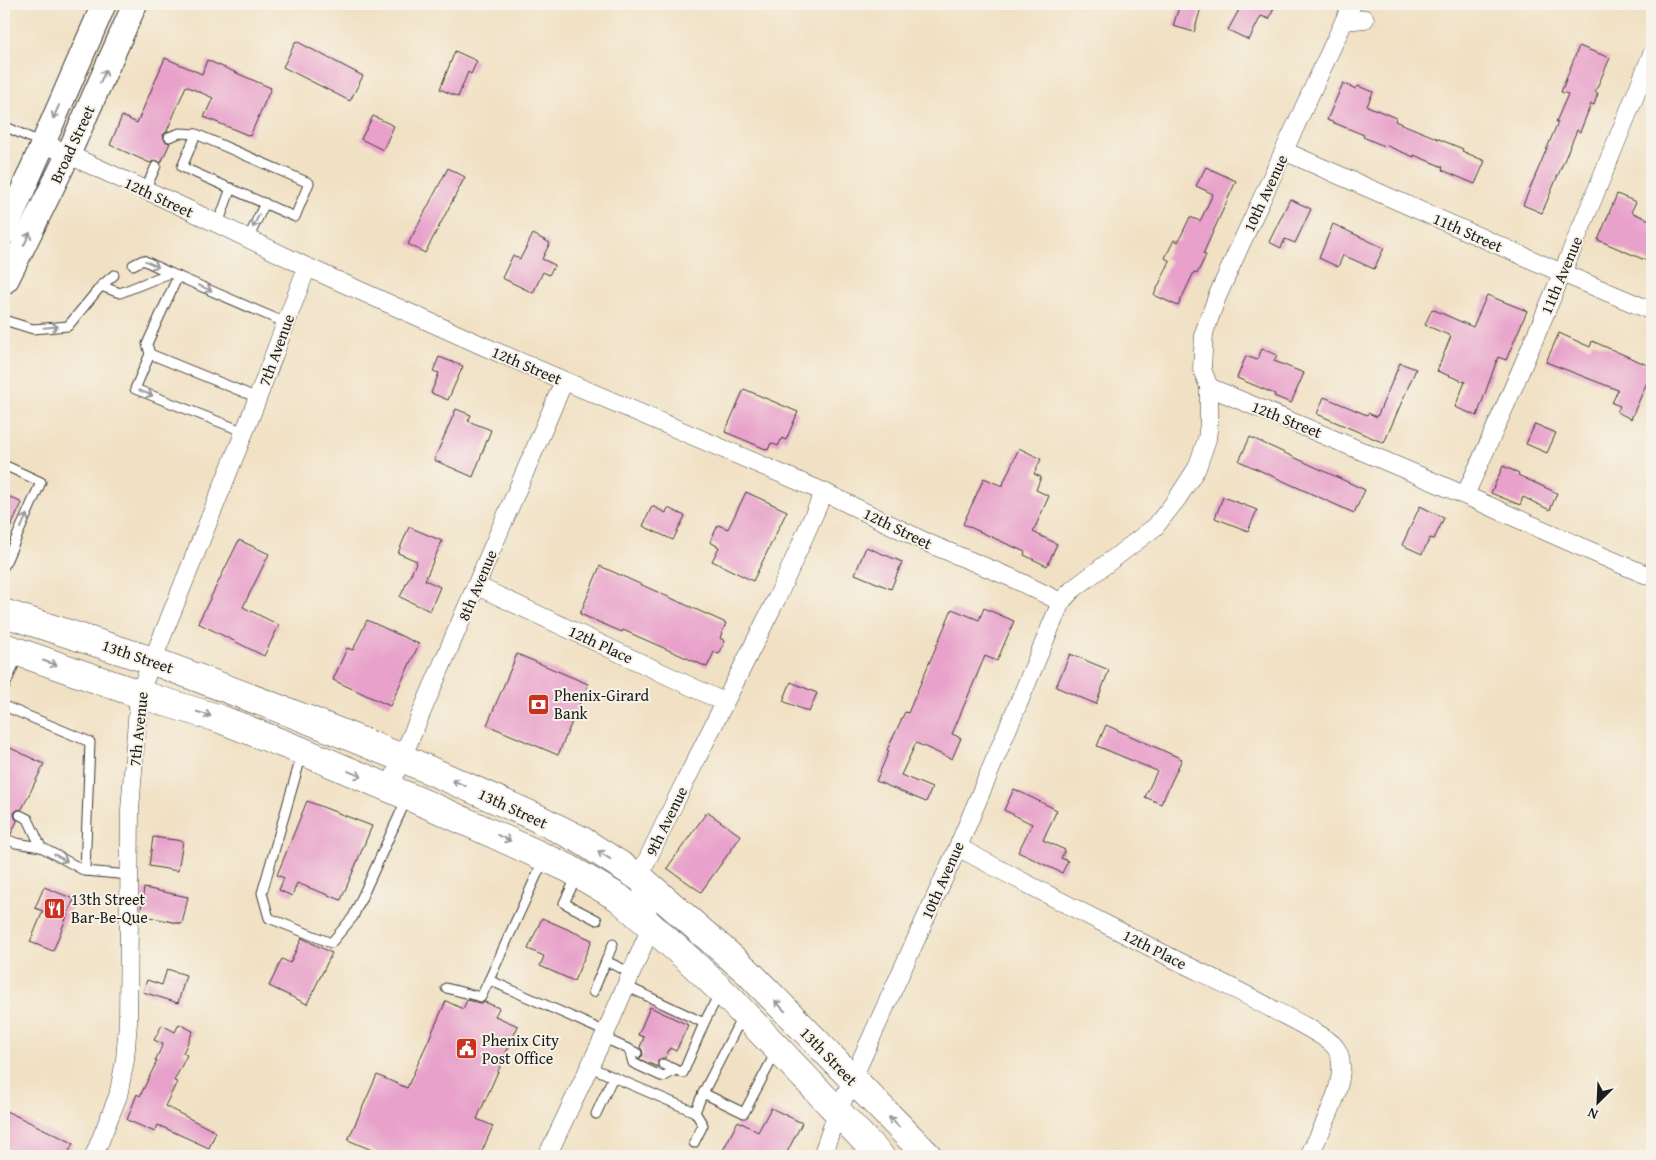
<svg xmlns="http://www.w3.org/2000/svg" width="1656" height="1160" font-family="'Gentium Book Plus',serif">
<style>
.building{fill:#e8a1ca}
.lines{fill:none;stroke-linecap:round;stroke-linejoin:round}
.lane-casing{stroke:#3c3a35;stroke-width:11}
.street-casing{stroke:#3c3a35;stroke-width:19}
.secondary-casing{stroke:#3c3a35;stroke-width:26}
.primary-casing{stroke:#3c3a35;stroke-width:29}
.lane{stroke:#fff;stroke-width:9}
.street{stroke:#fff;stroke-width:18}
.secondary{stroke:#fff;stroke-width:24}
.primary{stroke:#fff;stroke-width:28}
.oneway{stroke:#999}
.labels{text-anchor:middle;stroke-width:4;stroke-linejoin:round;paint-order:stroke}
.street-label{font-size:16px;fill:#1c1c1c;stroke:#f7f3e8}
.poi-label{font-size:16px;fill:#1c1c1c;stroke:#f7f3e8;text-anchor:start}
</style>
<rect width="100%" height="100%" fill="#f7f3e8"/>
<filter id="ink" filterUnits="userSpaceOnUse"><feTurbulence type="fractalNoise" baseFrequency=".02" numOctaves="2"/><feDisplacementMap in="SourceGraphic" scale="10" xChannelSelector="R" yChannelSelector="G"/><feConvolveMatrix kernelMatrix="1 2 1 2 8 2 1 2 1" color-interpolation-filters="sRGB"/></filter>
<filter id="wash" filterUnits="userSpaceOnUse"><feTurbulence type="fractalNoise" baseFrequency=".0096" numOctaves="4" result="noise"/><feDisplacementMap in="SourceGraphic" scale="20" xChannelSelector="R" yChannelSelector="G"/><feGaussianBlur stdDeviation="1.12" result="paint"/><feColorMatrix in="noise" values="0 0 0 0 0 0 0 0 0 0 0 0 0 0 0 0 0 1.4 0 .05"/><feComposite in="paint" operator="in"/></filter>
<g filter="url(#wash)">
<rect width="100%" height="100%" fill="#f1e1c4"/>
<g id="blocks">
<g class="building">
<polygon points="1180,4 1202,4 1194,32 1173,26"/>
<polygon points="1237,4 1266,4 1274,8 1269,19 1261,16 1249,40 1228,30 1241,6"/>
<polygon points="296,41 363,76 350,101 283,67"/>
<polygon points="1579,46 1610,58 1595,92 1598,93 1594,105 1591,104 1580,132 1577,130 1542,213 1523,205 1558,122 1556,122 1568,94 1561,92"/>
<polygon points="455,51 477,61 471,74 468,72 458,97 440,89"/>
<polygon points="165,58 202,74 207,60 271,88 250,136 204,117 213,98 186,86 167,131 163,135 165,141 170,143 161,163 156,160 150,163 110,145 122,116 137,123"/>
<polygon points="1343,83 1356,89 1358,86 1373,92 1367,106 1396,118 1395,121 1463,149 1462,151 1485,161 1475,184 1442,170 1443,167 1414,155 1414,157 1385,145 1384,146 1363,137 1364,135 1327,120"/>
<polygon points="373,116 394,126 383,150 361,139"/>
<polygon points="1206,167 1236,181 1203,254 1206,255 1197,274 1194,272 1178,306 1154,295 1170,261 1165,258 1174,240 1178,242 1190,217 1200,221 1213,194 1196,186"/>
<polygon points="448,168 465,177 425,253 408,244"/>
<polygon points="1617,194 1636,202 1631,212 1652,221 1652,263 1598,240"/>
<polygon points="1290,199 1311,209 1295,243 1285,239 1281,248 1269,242"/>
<polygon points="1333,224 1384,248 1374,269 1343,255 1338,267 1319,258"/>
<polygon points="533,234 550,243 542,259 555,265 549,275 543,272 533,293 502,278 513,255 520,259"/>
<polygon points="1487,295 1527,311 1506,360 1498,357 1477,416 1455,407 1465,382 1437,371 1451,336 1425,325 1432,309 1473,327"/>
<polygon points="1559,333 1590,347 1592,341 1652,367 1652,371 1631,419 1617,412 1620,406 1612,403 1618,390 1546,362"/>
<polygon points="1262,349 1277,355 1274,361 1304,373 1291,403 1274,396 1275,394 1237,378 1246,356 1257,360"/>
<polygon points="439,357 463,366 448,400 431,393 439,373 433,371"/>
<polygon points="1400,363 1416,369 1384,443 1317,414 1324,397 1367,415 1368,413 1377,417"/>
<polygon points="744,389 798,412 786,440 782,438 778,446 771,443 768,450 725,432"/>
<polygon points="456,409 471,415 468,421 491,430 473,477 434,460"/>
<polygon points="1535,424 1556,433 1547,453 1526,444"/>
<polygon points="1250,437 1365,490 1354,513 1239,461"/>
<polygon points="1019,448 1041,459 1034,474 1041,477 1036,490 1049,496 1033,532 1057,544 1047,566 1024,555 1025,552 963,524 984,478 1002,486"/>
<polygon points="1503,466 1519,473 1518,475 1557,493 1550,510 1523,497 1520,505 1491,493"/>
<polygon points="746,492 787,511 753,581 712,561 719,547 710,542 718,525 728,529"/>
<polygon points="4,494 22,503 4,541"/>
<polygon points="1223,497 1257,510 1248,531 1215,518"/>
<polygon points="652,506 666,513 668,508 685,516 673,540 643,526"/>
<polygon points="1420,506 1444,518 1434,539 1430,538 1422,554 1402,545"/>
<polygon points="409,527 442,541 425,580 440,587 430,611 400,597 417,561 398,553"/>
<polygon points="239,540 269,554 243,607 279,625 264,656 198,623"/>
<polygon points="866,547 902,562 891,589 855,574"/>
<polygon points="600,566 726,623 720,638 725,641 719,654 714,652 707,667 623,630 622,632 580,614"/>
<polygon points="984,608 1014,621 997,661 985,656 952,734 961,738 952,759 916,743 901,775 932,788 926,802 876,781 889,751 887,750 905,712 908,713 952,609 979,620"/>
<polygon points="367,620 419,644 390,706 333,680 347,648 353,650"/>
<polygon points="517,654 588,684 558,755 487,725"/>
<polygon points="1070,654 1109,670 1096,704 1056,687"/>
<polygon points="791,682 817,693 809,712 783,701"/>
<polygon points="1106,725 1182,759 1161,804 1145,797 1157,771 1097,746"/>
<polygon points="4,745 44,764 22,809 17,810 14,813 15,818 17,821 11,834 4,832"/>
<polygon points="1014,789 1057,810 1043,840 1065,850 1061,858 1068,861 1062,873 1018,852 1032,824 1004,810"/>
<polygon points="307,801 372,826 341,900 297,883 292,896 279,890 284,878 277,875"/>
<polygon points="707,812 741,836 701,892 667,868"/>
<polygon points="153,837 183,841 178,871 149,866"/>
<polygon points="44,887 74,899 53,951 30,942 43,911 35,908"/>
<polygon points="144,888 188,897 182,924 140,915"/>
<polygon points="542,918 592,940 574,981 540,966 544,956 528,949"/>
<polygon points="302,938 332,953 307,1004 269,986 282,959 290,963"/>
<polygon points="167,969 186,975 178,1003 143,992 147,980 162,985"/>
<polygon points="467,1000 480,1003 485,1002 499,1008 495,1016 518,1026 477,1119 493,1126 480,1156 386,1156 348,1140 377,1075 407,1088 446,1001 463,1009"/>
<polygon points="650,1007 688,1025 676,1051 670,1048 665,1058 662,1058 658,1061 658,1067 639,1059 643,1055 642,1050 640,1047 644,1037 638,1035"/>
<polygon points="179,1024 193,1031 183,1053 187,1055 174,1081 177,1082 165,1106 216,1132 209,1148 158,1125 155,1132 127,1120 137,1094 140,1096 157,1061 155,1061 163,1044 154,1040 162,1025 175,1032"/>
<polygon points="771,1108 802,1123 785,1156 720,1156 738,1121 758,1132"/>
<polygon points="4,1110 73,1143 67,1156 4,1156"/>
</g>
</g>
</g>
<g filter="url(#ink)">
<use href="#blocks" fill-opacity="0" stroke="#3c3a35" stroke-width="1"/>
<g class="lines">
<defs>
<g id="lane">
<polyline points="4,126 42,143"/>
<polygon points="196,134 309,183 295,217 182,167"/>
<polyline points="169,137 180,133 196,134"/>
<polyline points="145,190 156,166"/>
<polyline points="218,224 231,188"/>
<polyline points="248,239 265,203"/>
<polyline points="133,265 143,260 170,273"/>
<polyline points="178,276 147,344 150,354 135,389 245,432"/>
<polyline points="101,286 114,275"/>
<polyline points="4,320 33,329 68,326 101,286 120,293 170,273 286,323"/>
<polyline points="150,354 258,398"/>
<polyline points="4,465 41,482 4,566"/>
<polyline points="4,688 18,655"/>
<polyline points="4,706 90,742 85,871 129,875"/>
<polyline points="302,754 262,893 269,918 331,943 353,917 407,798"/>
<polyline points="20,815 28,819 41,847"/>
<polyline points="4,838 16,843 41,847 85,871"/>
<polyline points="544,859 489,980 606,1032"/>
<polyline points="577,876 564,903 597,920"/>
<polyline points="606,961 613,944"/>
<polyline points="626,986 704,1023 683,1073 663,1064"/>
<polyline points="446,988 481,997 489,980"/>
<polyline points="593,992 606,961 631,973"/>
<polyline points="742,1017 703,1093 744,1113 776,1052"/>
<polyline points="704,1023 719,994"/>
<polyline points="604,1038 637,1053"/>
<polyline points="629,1049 633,1063 663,1077 675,1070"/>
<polyline points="590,1067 695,1112 703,1093"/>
<polyline points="596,1114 613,1077"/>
<polyline points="694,1143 703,1125 695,1112"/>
</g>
<g id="street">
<polyline points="1344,21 1365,19"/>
<polyline points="43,143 185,208 307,267 490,349 824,492 930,544 1012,578 1061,602"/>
<polyline points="1284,151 1562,273 1652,311"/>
<path d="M1209,387C1294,423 1380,458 1464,495C1527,522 1589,552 1652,577"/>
<path d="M1465,495C1532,350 1592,202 1652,54"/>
<polyline points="477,586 724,702"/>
<polyline points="389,788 564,381"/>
<path d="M958,847C1025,884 1094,918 1162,953C1199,972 1237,989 1274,1010C1287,1017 1327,1036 1335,1047C1355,1071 1320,1132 1309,1156"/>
<polyline points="94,1156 118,1096 125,1060 128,1022 130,810 139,694 250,418 307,267"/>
<polyline points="547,1156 606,1032 651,927 639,877 674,804 777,598 824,492"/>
<polyline points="822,1156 837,1113 958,847 1061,602 1072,590 1155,527 1177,499 1197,468 1207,439 1209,422 1209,387 1202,369 1204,333 1217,297 1239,248 1352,4"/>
</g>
<g id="secondary">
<polyline points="4,233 104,4"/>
<polyline points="4,282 7,279 68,155 135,4"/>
</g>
<g id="primary">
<polyline points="4,613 153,661 304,718 402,758 533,816 581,840 639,877 748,972 928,1156"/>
<polyline points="4,647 139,694 220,719 302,751 440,810 568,868 619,898 688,959 727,996 880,1156"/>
</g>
</defs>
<use href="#lane" class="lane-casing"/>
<use href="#street" class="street-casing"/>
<use href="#secondary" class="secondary-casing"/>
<use href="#primary" class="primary-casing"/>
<use href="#lane" class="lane"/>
<use href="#street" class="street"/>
<use href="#secondary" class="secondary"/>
<use href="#primary" class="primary"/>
</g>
<defs><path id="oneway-shaft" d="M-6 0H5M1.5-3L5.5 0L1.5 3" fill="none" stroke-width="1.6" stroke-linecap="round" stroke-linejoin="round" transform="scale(1.25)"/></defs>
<g class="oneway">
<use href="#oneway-shaft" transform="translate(103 76) rotate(-66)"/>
<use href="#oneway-shaft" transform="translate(56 112) rotate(114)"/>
<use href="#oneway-shaft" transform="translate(256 221) rotate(115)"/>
<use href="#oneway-shaft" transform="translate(27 239) rotate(-64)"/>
<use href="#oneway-shaft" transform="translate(152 264) rotate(25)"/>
<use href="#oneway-shaft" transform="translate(205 288) rotate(23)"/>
<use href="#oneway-shaft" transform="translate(51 327) rotate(-5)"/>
<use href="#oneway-shaft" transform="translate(146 393) rotate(21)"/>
<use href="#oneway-shaft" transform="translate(24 521) rotate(-66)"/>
<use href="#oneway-shaft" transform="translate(50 663) rotate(19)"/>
<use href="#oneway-shaft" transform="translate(204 714) rotate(17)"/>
<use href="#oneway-shaft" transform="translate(355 774) rotate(23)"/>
<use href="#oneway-shaft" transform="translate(459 783) rotate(-156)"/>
<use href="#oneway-shaft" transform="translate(504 838) rotate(24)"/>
<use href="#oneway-shaft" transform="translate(604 855) rotate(-147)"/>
<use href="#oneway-shaft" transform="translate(61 858) rotate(29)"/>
<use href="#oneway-shaft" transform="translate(780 1006) rotate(-134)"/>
<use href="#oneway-shaft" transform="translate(894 1122) rotate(-135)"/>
</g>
</g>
<defs>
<symbol id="bank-square" viewBox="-11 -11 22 22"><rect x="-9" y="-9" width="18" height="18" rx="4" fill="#c8321e" stroke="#f7f3e8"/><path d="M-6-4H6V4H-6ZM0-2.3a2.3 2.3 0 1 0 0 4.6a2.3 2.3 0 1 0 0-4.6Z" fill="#fff"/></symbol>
<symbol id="restaurant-square" viewBox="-11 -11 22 22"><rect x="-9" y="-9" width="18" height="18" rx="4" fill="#c8321e" stroke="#f7f3e8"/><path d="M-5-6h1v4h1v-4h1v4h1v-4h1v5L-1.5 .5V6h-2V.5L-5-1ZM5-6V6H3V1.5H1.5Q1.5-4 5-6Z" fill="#fff"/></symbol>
<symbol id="civic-square" viewBox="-11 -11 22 22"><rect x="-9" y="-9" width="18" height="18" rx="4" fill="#c8321e" stroke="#f7f3e8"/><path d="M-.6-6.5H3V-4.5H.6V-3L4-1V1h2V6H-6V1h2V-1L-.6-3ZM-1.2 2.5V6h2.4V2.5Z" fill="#fff"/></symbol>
</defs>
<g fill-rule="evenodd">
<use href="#bank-square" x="526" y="692" width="25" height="25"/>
<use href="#restaurant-square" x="42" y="896" width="25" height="25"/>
<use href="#civic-square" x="454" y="1036" width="25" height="25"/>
</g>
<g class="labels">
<g class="street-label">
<text transform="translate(72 144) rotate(-65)" y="6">Broad Street</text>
<text transform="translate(1265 193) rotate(-65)" y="6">10th Avenue</text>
<text transform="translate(159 197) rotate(25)" y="6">12th Street</text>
<text transform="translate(1468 232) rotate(24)" y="6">11th Street</text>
<text transform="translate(1561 275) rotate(-67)" y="6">11th Avenue</text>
<text transform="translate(276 350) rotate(-70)" y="6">7th Avenue</text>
<text transform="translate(527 365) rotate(23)" y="6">12th Street</text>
<text transform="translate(1287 419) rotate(22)" y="6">12th Street</text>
<text transform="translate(898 528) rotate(26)" y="6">12th Street</text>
<text transform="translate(477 585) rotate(-67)" y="6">8th Avenue</text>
<text transform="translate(601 644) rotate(25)" y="6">12th Place</text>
<text transform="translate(138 656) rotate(19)" y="6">13th Street</text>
<text transform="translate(138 729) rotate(-84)" y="6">7th Avenue</text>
<text transform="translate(513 808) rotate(25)" y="6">13th Street</text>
<text transform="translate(666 821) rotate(-64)" y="6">9th Avenue</text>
<text transform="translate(942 880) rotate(-66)" y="6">10th Avenue</text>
<text transform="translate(1155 949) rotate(27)" y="6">12th Place</text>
<text transform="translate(829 1056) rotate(46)" y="6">13th Street</text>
</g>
<g class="poi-label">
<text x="554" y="701">Phenix-Girard<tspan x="554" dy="18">Bank</tspan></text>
<text x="71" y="905">13th Street<tspan x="71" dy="18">Bar-Be-Que</tspan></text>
<text x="482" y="1046">Phenix City<tspan x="482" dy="18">Post Office</tspan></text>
</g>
</g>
<rect width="1656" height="1160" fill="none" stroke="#f7f3e8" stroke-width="20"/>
<g transform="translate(1598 1102) rotate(204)" stroke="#f7f3e8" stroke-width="4" paint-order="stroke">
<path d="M0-4L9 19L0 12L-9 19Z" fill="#1c1c1c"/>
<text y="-8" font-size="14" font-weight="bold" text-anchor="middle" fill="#1c1c1c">N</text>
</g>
</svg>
